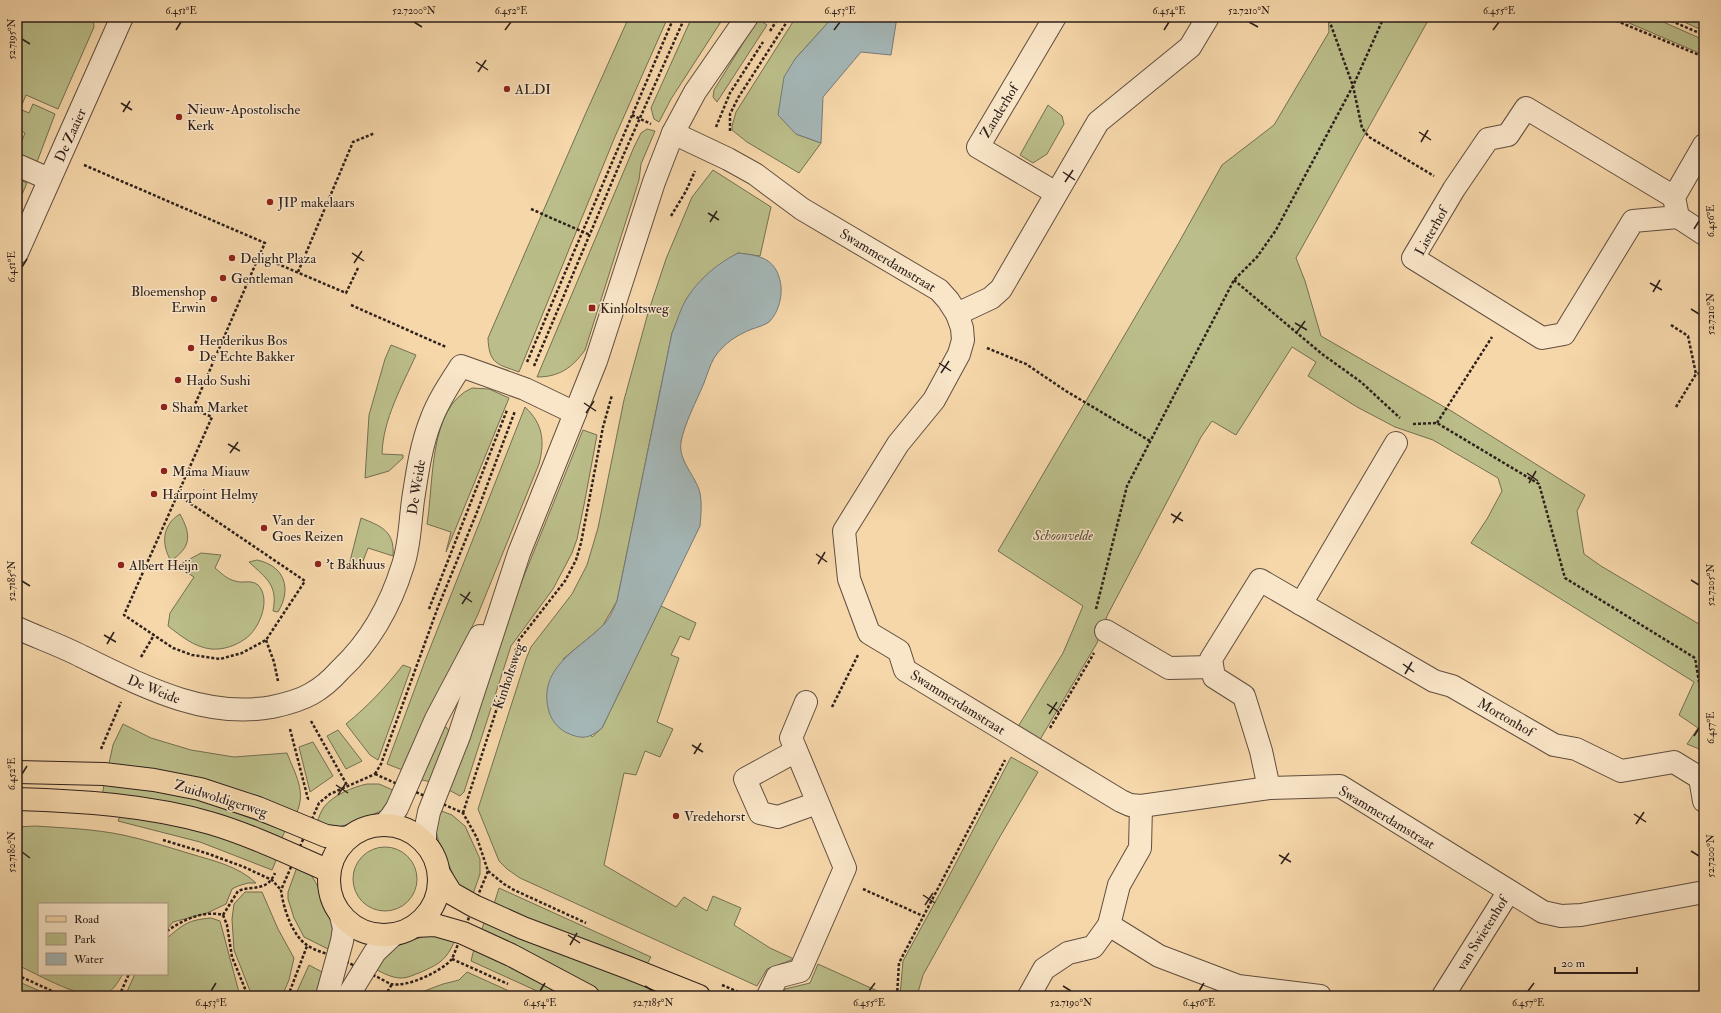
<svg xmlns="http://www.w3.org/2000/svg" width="1721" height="1013" font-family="'IM FELL Double Pica',serif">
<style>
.green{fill:#bbbe8a;stroke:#746f52}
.water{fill:#a4b6b6;stroke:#757a78}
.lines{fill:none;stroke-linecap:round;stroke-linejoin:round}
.minor-casing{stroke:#604e3f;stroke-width:24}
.major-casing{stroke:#2e201b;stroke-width:24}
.path{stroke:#2e201b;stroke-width:2.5;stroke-dasharray:3 2;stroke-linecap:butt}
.minor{stroke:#f9e5c8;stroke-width:22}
.major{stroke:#f6d7aa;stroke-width:22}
.ticks{fill:none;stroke:#2e201b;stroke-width:1.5}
.poi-dot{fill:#8f2418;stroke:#f9e5c8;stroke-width:1.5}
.labels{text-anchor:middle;stroke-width:3;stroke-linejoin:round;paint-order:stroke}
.poi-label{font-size:14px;fill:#2e201b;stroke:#f9e5c8;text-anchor:start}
.street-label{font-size:14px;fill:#2e201b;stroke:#f9e5c8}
.park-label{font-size:14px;font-style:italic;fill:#584f3c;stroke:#f9e5c8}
.neatline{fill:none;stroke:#2e201b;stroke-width:1.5}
.ticks-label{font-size:10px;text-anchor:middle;fill:#2e201b}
</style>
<rect width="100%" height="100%" fill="#f6d7aa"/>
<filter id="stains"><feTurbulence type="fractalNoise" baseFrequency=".005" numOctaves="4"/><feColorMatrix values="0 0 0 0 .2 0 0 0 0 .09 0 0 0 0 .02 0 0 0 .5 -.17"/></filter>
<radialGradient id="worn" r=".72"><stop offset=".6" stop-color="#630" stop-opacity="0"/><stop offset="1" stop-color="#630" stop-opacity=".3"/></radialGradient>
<g class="green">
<polygon points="21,17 93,17 94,27 58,109 26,95 20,109 29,113 33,104 55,114 37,162 17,153 25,133 17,129 17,25"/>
<path d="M629,17H668L614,139L519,372C497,364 489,364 488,338L585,115Z"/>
<polygon points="692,17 724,17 671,99 659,122 654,119 651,108"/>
<polygon points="796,17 833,17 795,59 796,134 821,143 799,173 747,142 732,130 732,126 736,112"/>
<polygon points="1328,17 1430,17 1296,258 1305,281 1321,336 1453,412 1585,495 1577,511 1584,554 1601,566 1704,627 1704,751 1687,744 1698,728 1679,715 1694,682 1471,543 1487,519 1502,491 1498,478 1433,440 1395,427 1357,407 1308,376 1316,362 1292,347 1236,435 1212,421 1201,437 1107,616 1097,643 1038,743 1016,730 1063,653 1083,606 998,551 1178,244 1222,165 1274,125 1329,32"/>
<polygon points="1615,17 1652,17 1704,40 1704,55"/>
<polygon points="1673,17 1704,17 1704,31"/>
<polygon points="758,19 767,25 717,102 713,97 714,90"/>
<polygon points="1048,105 1062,116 1064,124 1047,154 1033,163 1020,155"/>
<path d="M647,129L655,131L641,164L639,180L585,350C572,368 559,377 537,377L634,147L641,133Z"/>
<polygon points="713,170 771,207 760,256 738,253 709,273 687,298 672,333 617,601 602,627 563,659 592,737 602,728 661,606 696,623 689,640 680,636 671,655 679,658 657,722 673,729 660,757 645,751 636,775 624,773 604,865 676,907 684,897 707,911 713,896 741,908 734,925 770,948 794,959 767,969 757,986 520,878 507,869 499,861 478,809 526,659 531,647 572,594 587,565 598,528 624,400 648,313 666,259 692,197"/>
<polygon points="17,179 27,183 17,206"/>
<path d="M391,345L416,355C402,386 383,419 382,454L403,455V458L389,471L365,478L369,415L385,359Z"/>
<path d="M472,388L489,389L509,398L446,552L451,532L427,524C434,484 428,407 472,388Z"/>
<path d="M525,407C543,424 545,441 539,464L478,614L405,771L387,764L425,661Z"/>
<polygon points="583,430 597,435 584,505 577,539 572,553 553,589 511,646 464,792 460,796 447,789 496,645"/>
<path d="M180,514C191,535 192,546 171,561C161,544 162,525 180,514Z"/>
<path d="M361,518C381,526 395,531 393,556L368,548L360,569L349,565Z"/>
<path d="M201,553L221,555L215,568C221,573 227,579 235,581C243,584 251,579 258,585C272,599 259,630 245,639C235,646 223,650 211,649C194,647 181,636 168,626L170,613L194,577L177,566Z"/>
<path d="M257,560C285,566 292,589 278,612L273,611C278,585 267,579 249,562Z"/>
<path d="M403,665L411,668L378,760L370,755L346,724C369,705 385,688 403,665Z"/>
<path d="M123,724L151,738L191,750L234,757L287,753C295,774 307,792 296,814L108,768L113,745Z"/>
<polygon points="443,727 446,727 450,732 431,782 422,780 420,777"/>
<polygon points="338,730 362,761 346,769 327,736"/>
<polygon points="313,742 333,776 310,792 299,747"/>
<polygon points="1011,757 1038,772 998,840 923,975 917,996 900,996 903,961 945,884"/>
<polygon points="104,784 190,796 285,831 280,842 102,797"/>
<path d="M367,784H379L395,791L388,805L381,811L353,823L338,827L326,826L317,822C319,817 321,811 324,807C333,795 353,787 367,784Z"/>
<polygon points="439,810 452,815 465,826 480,859 480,874 473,894 462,888 456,881 439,843 436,831"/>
<polygon points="121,814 133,814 219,835 277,858 272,870 200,842 118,821"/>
<path d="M35,826C65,828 94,829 123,835C146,840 168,847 191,854C214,861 238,866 256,883H248L238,886L232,889L226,904L207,913L173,922L167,929V904H39V974H123C119,980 114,990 107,993C89,1005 36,973 17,965V827Z"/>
<circle cx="385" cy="879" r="32"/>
<path d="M297,867C300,868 305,870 308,872C317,879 332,919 333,931C333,937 331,943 328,949L304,937L294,918L288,899V892Z"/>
<polygon points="499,888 651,957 647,964 596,948 494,904"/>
<polygon points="245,892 262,892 278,929 294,958 289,980 282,996 252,996 234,950 232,919 234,904"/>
<path d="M211,918L220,921L240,996H125L135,974H167V938C184,924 188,920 211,918Z"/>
<polygon points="486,918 678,996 611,996 576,981 481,931"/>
<path d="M432,934L455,940C446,961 439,964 419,973C413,975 408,978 401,978C392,978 383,973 375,969L374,967L396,945Z"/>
<polygon points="474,949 494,956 566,996 548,996 471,961"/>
<polygon points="818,964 882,993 886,996 783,996 785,989 810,983"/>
<polygon points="309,965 322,972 316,996 295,996"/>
<polygon points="467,972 520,996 411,996 443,984 459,980"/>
<polygon points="17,981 51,996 17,996"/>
</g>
<g class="water">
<polygon points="833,17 897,17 891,55 861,52 823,97 821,143 796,134 778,115 784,77 795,59"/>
<path d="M738,253C756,255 773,257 779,277C784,291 780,311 769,322C765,325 758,327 752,329C737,335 724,343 714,358C710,365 707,375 704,383C696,402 685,422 681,442C678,461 696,476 700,493C702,504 701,515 700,526L602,728C592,736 585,740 572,735C561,731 553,724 549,712C537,669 575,652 601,627C609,621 613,610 617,601L672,333C677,322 680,309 687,298C699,279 718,263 738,253Z"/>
</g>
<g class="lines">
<defs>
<g id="minor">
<polyline points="1055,17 978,147 1056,193"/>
<polyline points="673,133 728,159 755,174 802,209 939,290 948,300 957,314 962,328 963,340 959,354 934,400 898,444 844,531 849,579 869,633 899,651 905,670 1121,801 1130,805 1141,806 1269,788 1340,786 1543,912 1561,916 1581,915 1704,892"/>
<polyline points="1704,145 1674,197 1678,217 1704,234"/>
<polyline points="17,165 49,179"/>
<polyline points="1674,197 1526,108 1508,135 1488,139 1454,189 1413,258 1542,338 1564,334 1633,221 1678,217"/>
<polyline points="17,253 122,17"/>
<polyline points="957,314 991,298 1001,289 1098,122 1190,47 1208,17"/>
<polyline points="1301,604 1396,443"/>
<path d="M17,628C39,638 62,646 83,657C143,686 204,719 272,707C286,704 299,701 311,694C322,688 332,679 340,670C370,642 391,604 403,565C410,544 410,522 413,500C417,474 421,445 431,420C438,401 450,383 461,366L525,389L575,413"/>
<polyline points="1106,631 1169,668 1212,667"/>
<polyline points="796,751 745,779 760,813 778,817 817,803"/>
<polyline points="1269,788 1261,751 1244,696 1214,677 1211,659 1260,580 1434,681 1452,686 1554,745 1576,749 1621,771 1674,762 1700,778 1704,801"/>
<polyline points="1141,806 1140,848 1119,885 1109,925 1159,956 1238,986 1320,996"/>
<polyline points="384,825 391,817 397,808 436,719 480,636"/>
<polyline points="425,843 425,832 429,812 459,736 519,553 596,361 654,182 673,133 695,92 747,17"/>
<polyline points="327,996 342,941 344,928 341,916"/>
<polyline points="348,996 375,952 392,936"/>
<polyline points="768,996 777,977 800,971 845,868 791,738 806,702"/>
<polyline points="1029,996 1044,969 1068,953 1093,947 1109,925"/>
<polyline points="1443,996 1509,891"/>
</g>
<g id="major">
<polyline points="17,772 104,774 154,780 200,789 258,808 326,836 342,838 348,837"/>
<path d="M17,799C81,801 148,805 210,823C251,835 290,854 329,871"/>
<circle cx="384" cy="880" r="55"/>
<polyline points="440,875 451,893 474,906 523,928 629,968 699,996"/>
<polyline points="415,926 435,925 463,933 511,955 588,996"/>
</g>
</defs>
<use href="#minor" class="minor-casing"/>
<use href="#major" class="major-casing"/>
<g class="path">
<polyline points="1384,17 1353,86 1362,128 1369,137 1434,176"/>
<polyline points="1607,17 1704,57"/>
<polyline points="1662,17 1704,35"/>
<polyline points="770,31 779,17"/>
<polyline points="632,115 651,124"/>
<polyline points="716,127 730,93 763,42"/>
<polyline points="730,131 730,114 738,98 790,17"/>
<polyline points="84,165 265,243 259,256"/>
<polyline points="531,209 590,235"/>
<polyline points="671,216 686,191 695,171"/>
<polyline points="298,272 353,142 375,133"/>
<polyline points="1234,280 1322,354 1361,382 1400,418"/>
<polyline points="351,305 446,347"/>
<polyline points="1671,325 1688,336 1696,374"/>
<polyline points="987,348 1026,364 1066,391 1150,441"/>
<polyline points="527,362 674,17"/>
<polyline points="534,366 623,156 685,17"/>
<polyline points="1676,407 1696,374 1704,372"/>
<polyline points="1437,423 1492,337"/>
<polyline points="1413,424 1437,423 1539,484 1565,578 1695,658 1704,711"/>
<polyline points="178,495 305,581 266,640 242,653 220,659 192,655 173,648 124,615 212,417 193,409 259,256 346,293 358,268"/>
<polyline points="429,609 507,410"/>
<polyline points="1096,609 1127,486 1234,280 1257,257 1276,230 1353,86 1328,17"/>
<polyline points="266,640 274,662 278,681"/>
<polyline points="141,657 154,635"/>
<polyline points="832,707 858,655"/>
<polyline points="311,721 347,785"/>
<polyline points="1050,728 1094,653"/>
<polyline points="290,729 308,799 307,801"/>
<polyline points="101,749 121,702"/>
<polyline points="375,774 381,764 438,607 477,512 515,411"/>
<path d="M375,774L463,813L477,838L488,871L452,959C442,971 407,988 391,984C386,982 380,978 375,976C363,970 351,964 339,958C327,953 311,951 301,940C290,928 283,906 281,890L319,803L330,794Z"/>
<polyline points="463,813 519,640 565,581 576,560 581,543 603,427 612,395"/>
<polyline points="163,840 206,853 244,867 272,880 281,890"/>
<polyline points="488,871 504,884 514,890 586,923"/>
<polyline points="863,889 923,916"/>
<polyline points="223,915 227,925 232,957 248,996"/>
<path d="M167,931C183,920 203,910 223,915L238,891C253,885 267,892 275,873"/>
<polyline points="452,959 508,984"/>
<polyline points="17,975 63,996"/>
<polyline points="722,985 743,994"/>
<polyline points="119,996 129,974"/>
<polyline points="288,996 307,946"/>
<polyline points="385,996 392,984"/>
<polyline points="897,996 899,963 1005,760"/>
</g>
<use href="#minor" class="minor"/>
<use href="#major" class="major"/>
</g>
<path class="ticks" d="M414,22L422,27M1249,22L1258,27M176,30L181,22M505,30L511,22M834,30L840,22M1164,30L1169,22M1493,30L1499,22M22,39L30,44M476,62L488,70M478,72L486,60M121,103L132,110M123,112L130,101M1419,132L1431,140M1421,142L1428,130M1063,172L1075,180M1065,182L1073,170M708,213L719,220M710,222L717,211M1694,229L1699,221M352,253L364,261M354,263L362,251M22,267L27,259M1650,283L1662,290M1653,292L1660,280M1691,309L1699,314M1295,323L1307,330M1297,332L1305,321M939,363L951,371M941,373L949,361M584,403L596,411M586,413L594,401M228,444L240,451M230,453L238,442M1527,473L1538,481M1529,483L1536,471M1171,514L1183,521M1173,523L1181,512M816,554L827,562M818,564L825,552M1691,580L1699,585M22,581L30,586M460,594L472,602M462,604L470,592M104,635L116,642M107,644L114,632M1403,664L1414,672M1405,674L1412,662M1047,704L1059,712M1049,714L1057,702M1694,736L1699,728M692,745L703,752M694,754L701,743M22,774L27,766M336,785L348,793M338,795L346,783M1634,814L1646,822M1636,824L1644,812M1691,851L1699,856M22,852L30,858M1279,855L1291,862M1281,864L1289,853M923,895L935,903M925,905L933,893M568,935L580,943M570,945L577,933M645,986L653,991M1063,986L1071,991M211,991L216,983M540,991L545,983M869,991L875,983M1199,991L1204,983M1528,991L1534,983"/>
<g class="poi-dot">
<circle cx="507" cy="89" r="4"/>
<circle cx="179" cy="117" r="4"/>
<circle cx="270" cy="202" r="4"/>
<circle cx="232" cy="258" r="4"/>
<circle cx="223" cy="278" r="4"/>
<circle cx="214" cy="299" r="4"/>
<rect x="588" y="304" width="8" height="8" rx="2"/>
<circle cx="191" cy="348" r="4"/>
<circle cx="178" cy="380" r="4"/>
<circle cx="164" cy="407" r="4"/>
<circle cx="164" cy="471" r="4"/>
<circle cx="154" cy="494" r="4"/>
<circle cx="264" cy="528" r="4"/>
<circle cx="318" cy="564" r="4"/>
<circle cx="121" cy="565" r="4"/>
<circle cx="676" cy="816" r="4"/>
</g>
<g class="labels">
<g class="poi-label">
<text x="515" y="94">ALDI</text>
<text x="187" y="114">Nieuw-Apostolische<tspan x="187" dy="16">Kerk</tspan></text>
<text x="278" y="207">JIP makelaars</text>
<text x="240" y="263">Delight Plaza</text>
<text x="231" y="283">Gentleman</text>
<text x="206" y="296" text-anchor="end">Bloemenshop<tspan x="206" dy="16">Erwin</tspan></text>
<text x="600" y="313">Kinholtsweg</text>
<text x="199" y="345">Henderikus Bos<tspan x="199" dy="16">De Echte Bakker</tspan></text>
<text x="186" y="385">Hado Sushi</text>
<text x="172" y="412">Sham Market</text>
<text x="172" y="476">Mama Miauw</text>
<text x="162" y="499">Hairpoint Helmy</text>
<text x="272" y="525">Van der<tspan x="272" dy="16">Goes Reizen</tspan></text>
<text x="326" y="569">'t Bakhuus</text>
<text x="129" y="570">Albert Heijn</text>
<text x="684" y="821">Vredehorst</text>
</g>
<g class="street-label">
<text transform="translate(999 111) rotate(-59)" y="5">Zanderhof</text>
<text transform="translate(70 135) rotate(-66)" y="5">De Zaaier</text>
<text transform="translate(1431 231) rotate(-61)" y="5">Listerhof</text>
<text transform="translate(888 260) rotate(31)" y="5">Swammerdamstraat</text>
<text transform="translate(416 487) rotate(-81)" y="5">De Weide</text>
<text transform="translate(508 676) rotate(-71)" y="5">Kinholtsweg</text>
<text transform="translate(154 689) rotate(22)" y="5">De Weide</text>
<text transform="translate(958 702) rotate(32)" y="5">Swammerdamstraat</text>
<text transform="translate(1506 717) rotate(30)" y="5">Mortonhof</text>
<text transform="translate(221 798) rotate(17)" y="5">Zuidwoldigerweg</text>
<text transform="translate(1387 817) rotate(31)" y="5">Swammerdamstraat</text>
<text transform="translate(1482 933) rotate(-58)" y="5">van Swietenhof</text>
</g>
<g class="park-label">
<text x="1063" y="540">Schoonvelde</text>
</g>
</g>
<rect width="1721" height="1013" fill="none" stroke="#f6d7aa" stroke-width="44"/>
<rect x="38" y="903" width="130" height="72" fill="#f9e5c8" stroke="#a89683"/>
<rect x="46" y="916" width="20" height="6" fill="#f6d7aa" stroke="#a89683"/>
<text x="74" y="923" font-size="12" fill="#2e201b">Road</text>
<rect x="46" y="933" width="20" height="12" fill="#bbbe8a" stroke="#a89683"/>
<text x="74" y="943" font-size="12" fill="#2e201b">Park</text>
<rect x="46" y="953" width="20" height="12" fill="#a4b6b6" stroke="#a89683"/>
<text x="74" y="963" font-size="12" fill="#2e201b">Water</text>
<path d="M1555 967v6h82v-6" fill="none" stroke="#2e201b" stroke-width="2"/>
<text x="1561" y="967" font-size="12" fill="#2e201b" stroke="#f9e5c8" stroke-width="3" paint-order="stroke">20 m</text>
<rect x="22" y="22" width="1677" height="969" class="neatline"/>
<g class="ticks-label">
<text x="181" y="14">6.451°E</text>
<text x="414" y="14">52.7200°N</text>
<text x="511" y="14">6.452°E</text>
<text x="840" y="14">6.453°E</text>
<text x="1169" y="14">6.454°E</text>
<text x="1249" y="14">52.7210°N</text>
<text x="1499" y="14">6.455°E</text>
<text transform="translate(11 39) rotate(-90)" y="4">52.7195°N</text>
<text transform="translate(1710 221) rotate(-90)" y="4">6.456°E</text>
<text transform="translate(11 267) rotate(-90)" y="4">6.451°E</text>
<text transform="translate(1710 314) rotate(-90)" y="4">52.7210°N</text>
<text transform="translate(11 581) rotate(-90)" y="4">52.7185°N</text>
<text transform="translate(1710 585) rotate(-90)" y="4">52.7205°N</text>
<text transform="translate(1710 728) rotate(-90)" y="4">6.457°E</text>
<text transform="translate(11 774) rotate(-90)" y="4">6.452°E</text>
<text transform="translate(11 852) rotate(-90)" y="4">52.7180°N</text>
<text transform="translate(1710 856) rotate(-90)" y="4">52.7200°N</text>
<text x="211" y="1006">6.453°E</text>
<text x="540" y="1006">6.454°E</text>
<text x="653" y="1006">52.7185°N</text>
<text x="869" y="1006">6.455°E</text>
<text x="1071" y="1006">52.7190°N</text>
<text x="1199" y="1006">6.456°E</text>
<text x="1528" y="1006">6.457°E</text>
</g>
<rect width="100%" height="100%" filter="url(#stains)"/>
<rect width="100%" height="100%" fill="url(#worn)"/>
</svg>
